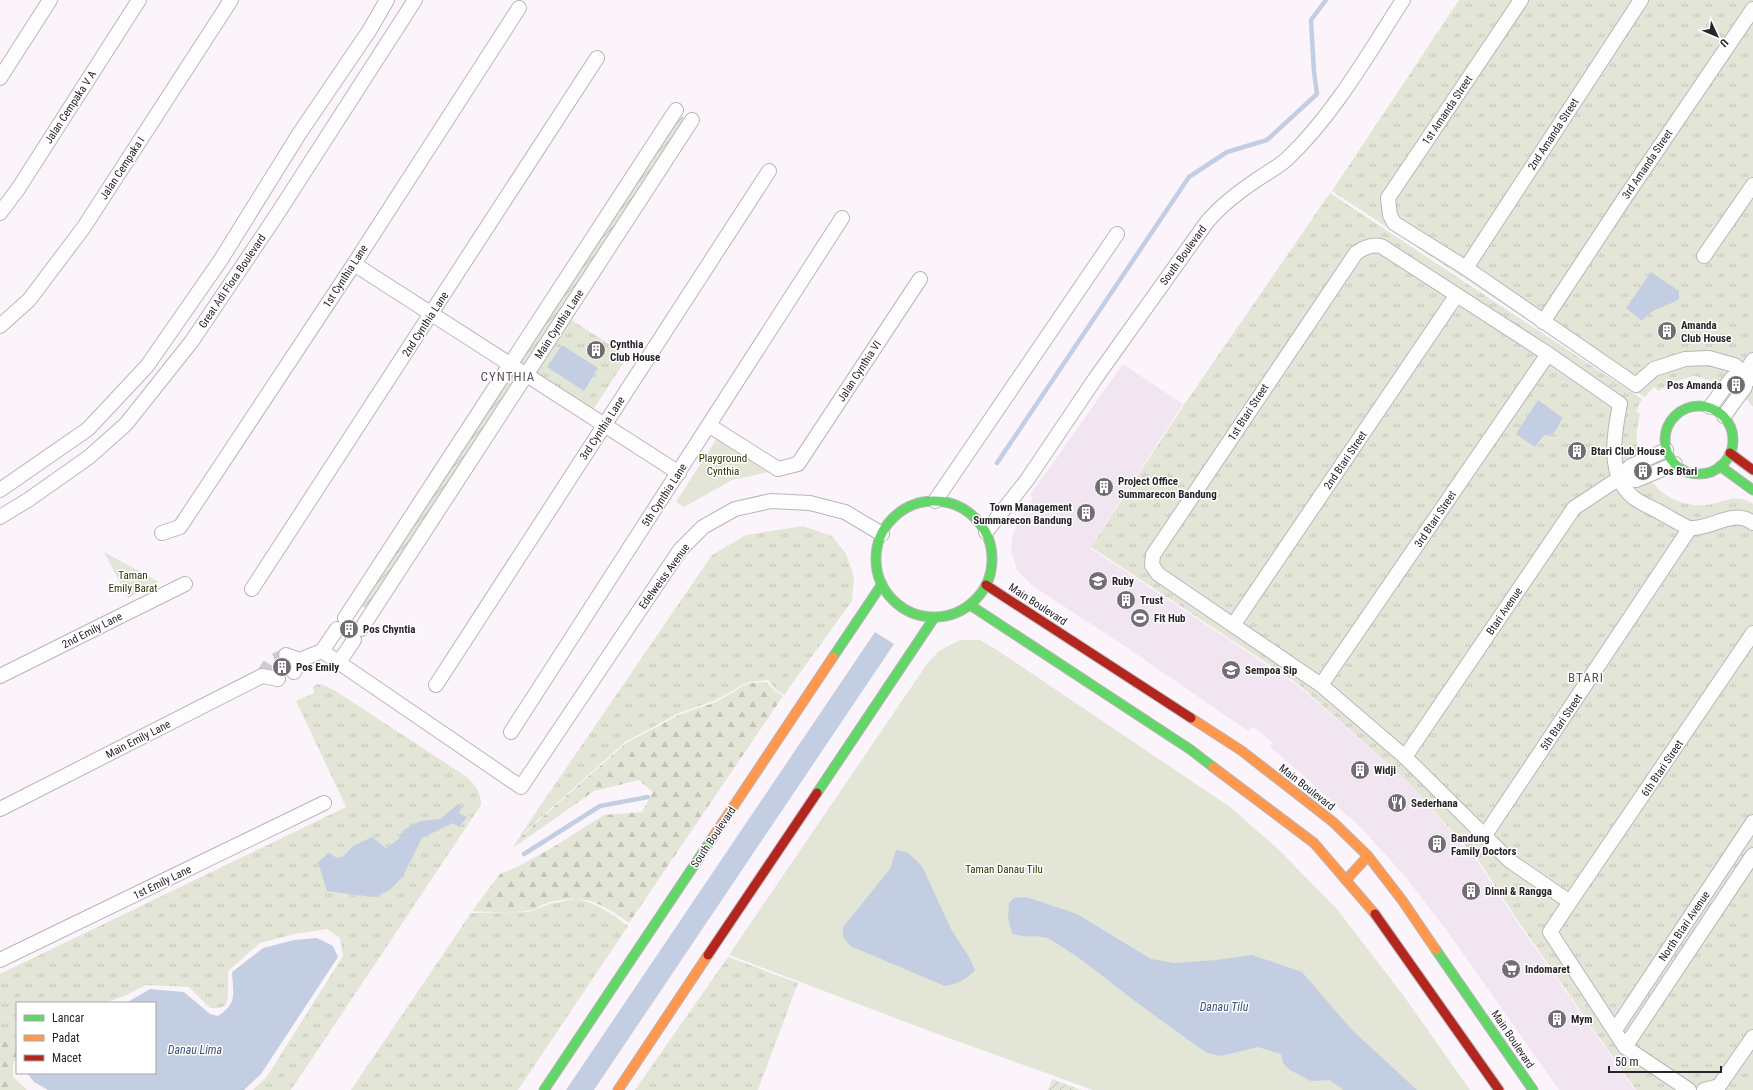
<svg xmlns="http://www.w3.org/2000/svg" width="1753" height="1090" font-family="'Roboto Condensed',sans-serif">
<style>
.built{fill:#f2e5f2}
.grass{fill:url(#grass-tufts)}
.forest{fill:url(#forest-firs)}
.park{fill:#e3e5d6}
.garden{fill:url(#garden-furrows)}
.water{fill:#c4cee3}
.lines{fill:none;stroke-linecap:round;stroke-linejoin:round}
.stream{stroke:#c4cee3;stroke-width:4.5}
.street-tunnel{stroke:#d1cad1;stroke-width:14;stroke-dasharray:14 7;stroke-linecap:butt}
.street-casing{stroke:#bbb5bb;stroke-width:16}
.fast-casing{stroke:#bbb5bb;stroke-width:11}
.slow-casing{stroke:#bbb5bb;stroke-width:11}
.jam-casing{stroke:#bbb5bb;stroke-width:11}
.street{stroke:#fefdfe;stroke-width:14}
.fast{stroke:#63d668;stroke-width:9}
.slow{stroke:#ff974d;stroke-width:9}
.jam{stroke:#b3261e;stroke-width:9}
.labels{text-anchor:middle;stroke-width:3;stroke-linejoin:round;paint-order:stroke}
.street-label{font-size:11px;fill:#292429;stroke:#fff}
.poi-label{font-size:11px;font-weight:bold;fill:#292429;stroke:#fff;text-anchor:start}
.park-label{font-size:11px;fill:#2b3400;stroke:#fff}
.water-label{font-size:12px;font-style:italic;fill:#3a517a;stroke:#fff}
.quarter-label{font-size:13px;letter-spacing:1px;fill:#5d525d;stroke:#fff}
</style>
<defs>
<pattern id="grass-tufts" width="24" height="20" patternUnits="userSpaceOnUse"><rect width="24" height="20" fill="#e3e5d6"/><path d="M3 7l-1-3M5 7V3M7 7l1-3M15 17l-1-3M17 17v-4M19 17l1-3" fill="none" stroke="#c3c4b8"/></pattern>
<pattern id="forest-firs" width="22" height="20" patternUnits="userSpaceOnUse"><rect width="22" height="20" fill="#e3e5d6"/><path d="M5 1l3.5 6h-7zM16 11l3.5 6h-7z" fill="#c3c4b8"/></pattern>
<pattern id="garden-furrows" width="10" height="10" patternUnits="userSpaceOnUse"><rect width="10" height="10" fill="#e3e5d6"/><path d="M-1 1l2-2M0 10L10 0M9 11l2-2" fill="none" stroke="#c3c4b8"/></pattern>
</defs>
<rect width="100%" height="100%" fill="#fbf4fb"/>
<polygon class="built" points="1123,364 1183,404 1090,548 1296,684 1407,781 1478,862 1517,922 1635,1090 1559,1090 1450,935 1404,875 1362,829 1310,781 1270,747 1272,742 1253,727 1248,731 1126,647 1033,586 1017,570 1011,550 1012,538 1016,526 1033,497 1030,495"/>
<g class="grass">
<polygon points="1459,0 1753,0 1753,407 1741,393 1727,385 1694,376 1673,382 1659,391 1654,387 1644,397 1332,191"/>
<path d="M1330,193L1642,399L1636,411L1640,414C1637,426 1635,438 1638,451C1644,484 1672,508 1706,505C1723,503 1737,492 1753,504V1090H1636L1518,921L1479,861L1407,781L1297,683L1091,547L1184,405Z"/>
<polygon points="568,318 628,356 591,413 532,374"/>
<polygon points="803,526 832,536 846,554 854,577 852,601 784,695 776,690 768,680 748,682 716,700 679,713 625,742 519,837 712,555 746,535"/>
<path d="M317,684L324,685L337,692L467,777C476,786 481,792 481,805L291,1090H253L266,1078L343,956L340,938L327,929L294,934L260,943L228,971V997L225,1006L219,1008H210L189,987L146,985L124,996L105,1003H17V1039L8,1042L0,1038V974L346,807L296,701L314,693L313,687Z"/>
<path d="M576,899C596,903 611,913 628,926L518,1090H351L471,913L529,912L549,904Z"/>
<polygon points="728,957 798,983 758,1090 635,1090"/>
</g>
<g class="forest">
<path d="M767,682L775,691L783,696L629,923C600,902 586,894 550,902C542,904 535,910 527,911C509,913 490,912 472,911L500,874L519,866L555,846L604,815L642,812L653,792L639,780L594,791L513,848L518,839L626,743L679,715L716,702L748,683Z"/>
<polygon points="0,1038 8,1042 17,1039 17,1057 13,1064 13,1077 27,1090 0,1090"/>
</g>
<g class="park">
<polygon points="717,438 768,472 732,480 684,507 676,502"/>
<polygon points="104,552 159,582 128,598"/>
<polygon points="960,640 980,640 997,650 1230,807 1277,848 1336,908 1403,995 1470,1090 1093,1090 943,1036 729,955 927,664 939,651"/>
</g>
<g class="garden">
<polygon points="676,113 687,120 525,370 514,363"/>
<polygon points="510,368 522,375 369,611 358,603"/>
<polygon points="1052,1079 1081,1090 1048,1090"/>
</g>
<g class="water">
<path d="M1651,272L1679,291V299C1664,308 1653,307 1642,321L1626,308Z"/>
<polygon points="562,345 598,368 584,391 547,367"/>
<path d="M1538,400L1563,418C1558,425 1555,438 1544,435L1535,447L1516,434Z"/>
<polygon points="875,632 894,644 594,1090 566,1090"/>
<polygon points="458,804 462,807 459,813 467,817 459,827 453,823 422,838 403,876 390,890 373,897 327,891 318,862 329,853 337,858 344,856 353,846 372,837 386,848 399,839 404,830 420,821 440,819"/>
<path d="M896,850L907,852L922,866L951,929L969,957L975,970C966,980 957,984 945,986L850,946L843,937V927L890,869Z"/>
<path d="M1026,897L1077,914L1151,959L1174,963L1216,960L1252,955L1302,972L1351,1029L1417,1090H1344L1329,1080L1311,1081L1290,1070L1283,1063L1281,1054L1258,1047L1221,1056L1207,1053C1180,1034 1153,1015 1127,995C1103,976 1079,957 1053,941C1038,932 1024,940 1012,933L1008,918L1009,903L1014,898Z"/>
<path d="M317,938L333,946L338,957L261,1074L244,1090H48L34,1082L27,1073H155V1003H126L150,989L184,992L210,1014L218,1016C238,1003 233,993 232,972L263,948L294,940Z"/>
</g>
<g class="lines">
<g class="stream">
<polyline points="997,463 1189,177 1227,152 1267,140 1317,94 1314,72 1311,20 1326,0"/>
<polyline points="524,854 600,806 648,797"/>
</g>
<polyline class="street-tunnel" points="262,676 271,662 286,655"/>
<defs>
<g id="street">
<polyline points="1521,0 1388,198 1390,215 1394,223 1466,268 1636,385 1654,369 1685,359 1709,358 1734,365 1753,379"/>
<polyline points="0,78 50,0"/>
<polyline points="0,213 18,189 139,0"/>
<polyline points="1704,256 1753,185"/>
<polyline points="354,264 679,473"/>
<polyline points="1466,268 1641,0"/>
<polyline points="1543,322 1622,202 1753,9"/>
<polyline points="0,326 29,300 84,227 231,0"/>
<polyline points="1745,373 1753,360"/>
<polyline points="1710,407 1732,378 1745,373"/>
<polyline points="1724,416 1745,387 1745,373"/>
<polyline points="710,426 778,469 798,464 920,279"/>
<polyline points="1618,479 1636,480 1675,464"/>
<polyline points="0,490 88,429 147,366 220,261 299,134 369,31 387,0"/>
<polyline points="935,501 1117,234"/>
<polyline points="0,517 28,500 89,457 126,424 192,341 276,216 415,0"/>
<path d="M986,532L1027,480L1095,379L1207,222C1223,203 1241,190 1261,177C1270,171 1281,165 1288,158C1335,113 1368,54 1403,0"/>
<polyline points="162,533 180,527 354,264 519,8"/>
<polyline points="252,589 597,58"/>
<polyline points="345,618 676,110"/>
<polyline points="1234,624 1456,296"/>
<polyline points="361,629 692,120"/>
<polyline points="322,651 521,787 680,550 703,527 735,509 771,501 810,503 845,512 882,534"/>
<polyline points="322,651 337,629"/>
<polyline points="286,655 300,660 322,651"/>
<polyline points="339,662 354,640"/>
<polyline points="294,672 300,660"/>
<polyline points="0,676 185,584"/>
<polyline points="436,685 769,171"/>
<polyline points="1321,685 1548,354"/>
<polyline points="511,732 842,218"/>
<polyline points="1405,757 1574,508 1618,479 1631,466 1666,450"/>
<polyline points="0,809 262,676 278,679"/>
<polyline points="1485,835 1690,528"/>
<polyline points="1570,902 1753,633"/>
<polyline points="0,960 324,803"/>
<polyline points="1615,1030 1753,822"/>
<polyline points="1625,1047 1753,855"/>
<path d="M1689,1090L1625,1047L1550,932L1570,902L1510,861L1405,757L1321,685L1158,574L1152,565L1153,555L1356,253C1363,248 1371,244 1381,246L1548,354L1620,404C1614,434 1606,476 1634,498C1642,504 1653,508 1661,513C1668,516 1685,528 1691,528C1713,529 1732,508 1753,523"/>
<polyline points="1704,1090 1719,1086 1753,1037"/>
</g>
<g id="fast">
<circle cx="1699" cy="440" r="34"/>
<polyline points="1720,466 1753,490"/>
<circle cx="934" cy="559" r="58"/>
<polyline points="970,605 1191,750 1213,767"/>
<polyline points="833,657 882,584"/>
<polyline points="817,793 934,618"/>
<polyline points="1436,950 1533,1090"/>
<polyline points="544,1090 713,837"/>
</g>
<g id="slow">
<polyline points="1191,718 1242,751 1333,822 1368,856 1402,900 1436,950"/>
<polyline points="1213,767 1314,843 1375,914"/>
<polyline points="713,837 833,657"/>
<polyline points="1346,880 1368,856"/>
<polyline points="618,1090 708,955"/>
</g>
<g id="jam">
<polyline points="1730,453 1753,470"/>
<polyline points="986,585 1191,718"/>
<polyline points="1375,914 1499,1090"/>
<polyline points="708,955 817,793"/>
</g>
</defs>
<use href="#street" class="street-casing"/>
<use href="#fast" class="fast-casing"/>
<use href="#slow" class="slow-casing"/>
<use href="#jam" class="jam-casing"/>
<use href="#street" class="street"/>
<use href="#fast" class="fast"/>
<use href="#slow" class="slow"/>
<use href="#jam" class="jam"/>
</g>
<defs>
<symbol id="building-disc" viewBox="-11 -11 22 22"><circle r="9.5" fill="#726d72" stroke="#fff"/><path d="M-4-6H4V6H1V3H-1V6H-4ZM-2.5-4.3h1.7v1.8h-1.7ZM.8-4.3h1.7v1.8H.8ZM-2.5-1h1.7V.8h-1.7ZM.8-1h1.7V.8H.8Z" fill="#fff"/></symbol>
<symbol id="school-disc" viewBox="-11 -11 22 22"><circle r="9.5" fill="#726d72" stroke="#fff"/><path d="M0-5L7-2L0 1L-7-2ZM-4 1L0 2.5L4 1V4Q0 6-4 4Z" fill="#fff"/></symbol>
<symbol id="stadium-disc" viewBox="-11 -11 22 22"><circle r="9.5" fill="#726d72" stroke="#fff"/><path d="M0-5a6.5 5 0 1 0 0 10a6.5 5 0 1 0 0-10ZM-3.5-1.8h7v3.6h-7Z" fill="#fff"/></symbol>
<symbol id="restaurant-disc" viewBox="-11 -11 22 22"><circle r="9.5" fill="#726d72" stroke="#fff"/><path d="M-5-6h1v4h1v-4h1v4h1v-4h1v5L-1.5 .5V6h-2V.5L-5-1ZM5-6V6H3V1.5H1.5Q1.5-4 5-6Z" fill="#fff"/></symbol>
<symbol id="supermarket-disc" viewBox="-11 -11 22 22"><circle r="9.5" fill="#726d72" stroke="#fff"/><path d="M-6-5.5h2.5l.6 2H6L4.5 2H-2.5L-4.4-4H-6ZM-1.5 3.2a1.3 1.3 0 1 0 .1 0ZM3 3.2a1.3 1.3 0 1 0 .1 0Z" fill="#fff"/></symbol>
</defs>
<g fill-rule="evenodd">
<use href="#building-disc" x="1656" y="320" width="22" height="22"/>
<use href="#building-disc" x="585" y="339" width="22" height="22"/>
<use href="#building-disc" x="1725" y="374" width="22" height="22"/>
<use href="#building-disc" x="1566" y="440" width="22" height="22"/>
<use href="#building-disc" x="1632" y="460" width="22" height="22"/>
<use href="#building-disc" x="1093" y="476" width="22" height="22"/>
<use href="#building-disc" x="1075" y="502" width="22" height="22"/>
<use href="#school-disc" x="1087" y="570" width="22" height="22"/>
<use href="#building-disc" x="1115" y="589" width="22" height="22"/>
<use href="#stadium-disc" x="1129" y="607" width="22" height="22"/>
<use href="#building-disc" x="338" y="618" width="22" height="22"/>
<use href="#building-disc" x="271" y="656" width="22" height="22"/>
<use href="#school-disc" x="1220" y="659" width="22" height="22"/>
<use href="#building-disc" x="1349" y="759" width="22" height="22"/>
<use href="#restaurant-disc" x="1386" y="792" width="22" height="22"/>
<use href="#building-disc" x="1426" y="833" width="22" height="22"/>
<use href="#building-disc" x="1460" y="880" width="22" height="22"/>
<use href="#supermarket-disc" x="1500" y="958" width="22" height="22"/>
<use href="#building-disc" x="1546" y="1008" width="22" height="22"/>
</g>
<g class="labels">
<g class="street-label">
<text transform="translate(70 107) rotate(-57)" y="4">Jalan Cempaka V A</text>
<text transform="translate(1447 110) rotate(-56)" y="4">1st Amanda Street</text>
<text transform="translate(1553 134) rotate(-57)" y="4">2nd Amanda Street</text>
<text transform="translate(1647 164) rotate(-56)" y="4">3rd Amanda Street</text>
<text transform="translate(122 168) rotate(-57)" y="4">Jalan Cempaka I</text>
<text transform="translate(1183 255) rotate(-54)" y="4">South Boulevard</text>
<text transform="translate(345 276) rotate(-57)" y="4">1st Cynthia Lane</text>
<text transform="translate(232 281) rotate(-56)" y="4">Great Adi Flora Boulevard</text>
<text transform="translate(425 324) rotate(-57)" y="4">2nd Cynthia Lane</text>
<text transform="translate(559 324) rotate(-57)" y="4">Main Cynthia Lane</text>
<text transform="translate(859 371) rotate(-57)" y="4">Jalan Cynthia VI</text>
<text transform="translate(1248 412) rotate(-57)" y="4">1st Btari Street</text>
<text transform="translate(602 428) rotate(-57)" y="4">3rd Cynthia Lane</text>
<text transform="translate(1345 460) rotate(-56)" y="4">2nd Btari Street</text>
<text transform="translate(664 495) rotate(-57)" y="4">5th Cynthia Lane</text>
<text transform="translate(1435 519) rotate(-56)" y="4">3rd Btari Street</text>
<text transform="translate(664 576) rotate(-54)" y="4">Edelweiss Avenue</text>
<text transform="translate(1038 604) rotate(33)" y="4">Main Boulevard</text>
<text transform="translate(1504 611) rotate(-56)" y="4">Btari Avenue</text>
<text transform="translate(92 630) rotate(-27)" y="4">2nd Emily Lane</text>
<text transform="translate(1561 722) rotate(-56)" y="4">5th Btari Street</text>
<text transform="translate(138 739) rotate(-27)" y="4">Main Emily Lane</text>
<text transform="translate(1662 768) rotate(-56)" y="4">6th Btari Street</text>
<text transform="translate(1307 787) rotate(38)" y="4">Main Boulevard</text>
<text transform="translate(713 837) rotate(-56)" y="4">South Boulevard</text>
<text transform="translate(162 882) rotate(-26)" y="4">1st Emily Lane</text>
<text transform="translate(1684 926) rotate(-56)" y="4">North Btari Avenue</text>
<text transform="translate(1513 1039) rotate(56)" y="4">Main Boulevard</text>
</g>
<g class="poi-label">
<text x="1681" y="329">Amanda<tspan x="1681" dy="13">Club House</tspan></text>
<text x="610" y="348">Cynthia<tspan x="610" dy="13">Club House</tspan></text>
<text x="1722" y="389" text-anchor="end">Pos Amanda</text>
<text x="1591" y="455">Btari Club House</text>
<text x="1657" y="475">Pos Btari</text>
<text x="1118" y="485">Project Office<tspan x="1118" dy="13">Summarecon Bandung</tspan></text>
<text x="1072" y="511" text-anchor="end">Town Management<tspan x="1072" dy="13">Summarecon Bandung</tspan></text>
<text x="1112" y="585">Ruby</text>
<text x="1140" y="604">Trust</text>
<text x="1154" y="622">Fit Hub</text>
<text x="363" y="633">Pos Chyntia</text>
<text x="296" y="671">Pos Emily</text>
<text x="1245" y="674">Sempoa Sip</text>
<text x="1374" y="774">Widji</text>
<text x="1411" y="807">Sederhana</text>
<text x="1451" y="842">Bandung<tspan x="1451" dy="13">Family Doctors</tspan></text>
<text x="1485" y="895">Dinni &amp; Rangga</text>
<text x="1525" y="973">Indomaret</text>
<text x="1571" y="1023">Mym</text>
</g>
<g class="park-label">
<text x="723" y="462">Playground<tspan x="723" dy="13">Cynthia</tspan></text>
<text x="133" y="579">Taman<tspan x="133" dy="13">Emily Barat</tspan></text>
<text x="1004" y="873">Taman Danau Tilu</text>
</g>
<g class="water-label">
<text x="1224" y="1011">Danau Tilu</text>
<text x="195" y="1054">Danau Lima</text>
</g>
<g class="quarter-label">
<text x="508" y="381">CYNTHIA</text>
<text x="1586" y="682">BTARI</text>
</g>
</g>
<rect x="16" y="1002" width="140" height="72" fill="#ffffff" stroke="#a9a7a9"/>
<rect x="24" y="1015" width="20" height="6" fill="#63d668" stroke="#a9a7a9"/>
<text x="52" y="1022" font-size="12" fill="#292429">Lancar</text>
<rect x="24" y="1035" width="20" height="6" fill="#ff974d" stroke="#a9a7a9"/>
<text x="52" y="1042" font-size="12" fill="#292429">Padat</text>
<rect x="24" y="1055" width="20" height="6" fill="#b3261e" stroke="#a9a7a9"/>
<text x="52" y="1062" font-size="12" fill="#292429">Macet</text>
<g transform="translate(1717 36) rotate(134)" stroke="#ffffff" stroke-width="3" paint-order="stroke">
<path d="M0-3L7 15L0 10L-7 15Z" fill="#292429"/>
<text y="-6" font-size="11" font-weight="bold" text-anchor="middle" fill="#292429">U</text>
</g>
<path d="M1609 1066v6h112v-6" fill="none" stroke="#292429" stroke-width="2"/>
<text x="1615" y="1066" font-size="12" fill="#292429" stroke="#ffffff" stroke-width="3" paint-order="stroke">50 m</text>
</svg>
